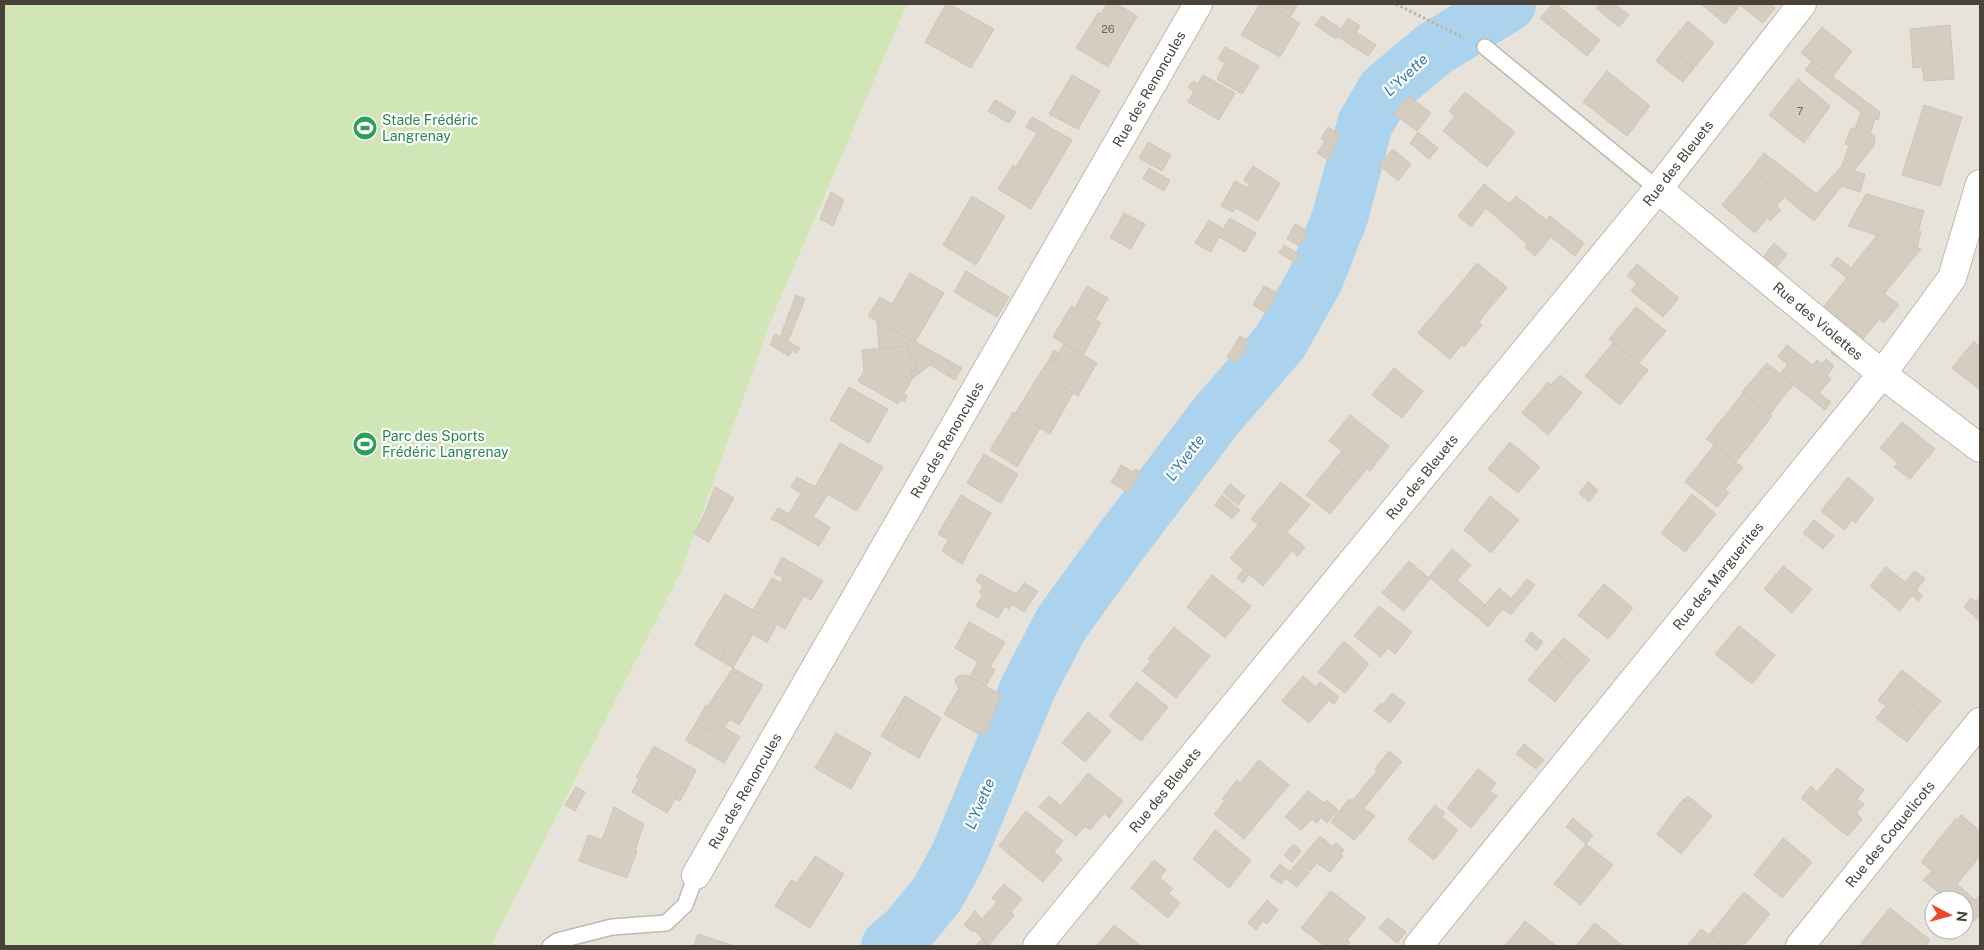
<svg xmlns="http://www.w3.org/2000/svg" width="1984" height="950" font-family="'Public Sans',sans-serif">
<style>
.residential{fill:#e8e3da;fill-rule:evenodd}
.pitch{fill:#d1e6b7}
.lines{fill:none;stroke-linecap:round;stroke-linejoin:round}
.river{stroke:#acd3ed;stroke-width:56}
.building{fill:#d6cdc1;stroke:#d0c5b5}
.service-casing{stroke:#c0b9ae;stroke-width:18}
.minor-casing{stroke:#c0b9ae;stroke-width:30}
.path{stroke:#c1b5a0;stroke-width:3;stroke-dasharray:2.5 2.5;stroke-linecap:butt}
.service{stroke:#fff;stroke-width:15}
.minor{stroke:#fff;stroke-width:28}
.labels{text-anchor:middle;stroke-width:4.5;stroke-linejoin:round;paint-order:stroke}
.number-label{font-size:11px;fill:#6c655b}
.street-label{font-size:14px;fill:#494239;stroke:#fff}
.leisure-label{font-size:14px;fill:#27864d;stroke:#fff;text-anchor:start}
.water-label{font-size:15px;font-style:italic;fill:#3679a7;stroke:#fff}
</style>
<rect width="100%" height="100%" fill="#f5f2eb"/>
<path class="residential" d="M907,4H1980V946H491L681,572L773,316ZM1934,900H1964V930H1934Z"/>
<polygon class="pitch" points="4,4 907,4 773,316 681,572 491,946 4,946"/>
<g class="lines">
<polyline class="river" points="889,946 907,931 938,893 959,854 1028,688 1061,624 1113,552 1216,416 1280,342 1315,280 1340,217 1365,124 1385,90 1434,49 1508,4"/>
</g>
<g class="building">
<polygon points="946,4 949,4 994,29 971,68 925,42"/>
<polygon points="1107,4 1117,4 1137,16 1108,67 1076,48 1098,13 1101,14"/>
<polygon points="1260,4 1268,4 1300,23 1280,57 1241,35"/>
<polygon points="1268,4 1298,4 1290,17"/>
<polygon points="1553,4 1556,4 1600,40 1587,56 1540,18"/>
<polygon points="1600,4 1615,4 1629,15 1619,27 1596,8"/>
<polygon points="1701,4 1770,4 1775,8 1763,23 1740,5 1725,24"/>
<polygon points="1322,16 1341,29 1348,18 1360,26 1356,32 1376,45 1368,56 1337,36 1336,39 1315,25"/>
<polygon points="1688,21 1714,43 1694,68 1667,46"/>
<polygon points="1950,25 1954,79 1924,81 1922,67 1913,68 1910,29"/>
<polygon points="1822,27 1852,51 1833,76 1801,53"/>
<polygon points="1667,46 1694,68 1683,82 1656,61"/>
<polygon points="1225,47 1259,66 1242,94 1217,79 1225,63 1218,59"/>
<polygon points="1812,61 1880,112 1878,120 1875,119 1870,134 1875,136 1874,146 1828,203 1816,194 1842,166 1849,145 1845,144 1851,128 1855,129 1861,112 1805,70"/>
<polygon points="1607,71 1650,106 1627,136 1583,102"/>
<polygon points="1072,75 1100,91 1078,129 1049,114"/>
<polygon points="1203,75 1235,93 1219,120 1188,102 1194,91 1188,87 1193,81 1198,84"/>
<polygon points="1798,79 1830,106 1804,143 1769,115"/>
<polygon points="1465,92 1515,132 1487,167 1443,131 1455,116 1449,111"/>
<polygon points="1409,96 1431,113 1417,131 1394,114"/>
<polygon points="995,100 1016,112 1009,123 988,111"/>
<polygon points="1924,105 1962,117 1940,186 1902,175"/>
<polygon points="1032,117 1072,140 1031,209 998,189 1013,165 1016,167 1037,133 1026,127"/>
<polygon points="1328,127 1340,134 1333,146 1321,139"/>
<polygon points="1418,132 1438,148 1429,159 1410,143"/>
<polygon points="1325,141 1336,148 1328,160 1317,153"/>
<polygon points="1148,142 1171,155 1162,171 1139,158"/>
<polygon points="1393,149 1411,164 1398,181 1379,165"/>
<polygon points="1764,153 1785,169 1770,185 1751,170"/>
<polygon points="1253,166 1280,183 1258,221 1236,208 1233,212 1221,206 1235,181 1247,188 1249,184 1244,180"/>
<polygon points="1149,168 1170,180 1164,191 1143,179"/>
<polygon points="1785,169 1828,203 1814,221 1784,197 1777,206 1781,210 1770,221 1767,218 1755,233 1722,205 1751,170 1770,185"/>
<polygon points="1854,171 1865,174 1860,192 1841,186"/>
<polygon points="1484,184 1551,237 1535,256 1525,247 1527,244 1486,208 1471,227 1458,216"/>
<polygon points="831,192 844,200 833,226 820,219"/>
<polygon points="1866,194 1924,211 1918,232 1921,232 1917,248 1848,226"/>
<polygon points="972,196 1005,216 976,265 943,245"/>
<polygon points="1516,196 1546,220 1550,216 1584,243 1575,256 1509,204"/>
<polygon points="1124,213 1145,224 1131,249 1110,238"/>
<polygon points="1230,218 1256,233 1245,252 1219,237 1211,252 1195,243 1209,220 1223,229"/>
<polygon points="1295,224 1307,231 1299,246 1287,239"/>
<polygon points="1877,235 1921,249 1884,294 1851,268"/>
<polygon points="1774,243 1787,254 1772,273 1759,263"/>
<polygon points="1284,245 1300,255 1295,262 1279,253"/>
<polygon points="1837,257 1899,305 1884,323 1879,319 1860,343 1820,311 1847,278 1831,265"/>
<polygon points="1477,263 1504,285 1486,306 1489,309 1479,322 1448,298"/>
<polygon points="1637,264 1679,298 1663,317 1631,291 1637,283 1627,276"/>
<polygon points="966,271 1009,297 997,317 954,292"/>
<polygon points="910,273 944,293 915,342 868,316 880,297 892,304"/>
<polygon points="1504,285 1507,288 1489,309 1486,306"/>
<polygon points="1087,286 1108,298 1095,320 1075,308"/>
<polygon points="1264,286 1277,293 1266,313 1253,305"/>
<polygon points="796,295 805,299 788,341 780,337"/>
<polygon points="1448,297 1482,325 1464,347 1462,344 1450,359 1418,333"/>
<polygon points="1071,306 1101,323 1083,355 1053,337"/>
<polygon points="1636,307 1666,331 1639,363 1609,339"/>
<polygon points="877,321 937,354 930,365 912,379 911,371 916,370 915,357 910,357 908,346 879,349"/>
<polygon points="775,334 800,348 797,353 793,350 789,356 770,345"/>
<polygon points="1240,336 1249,342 1237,363 1227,357"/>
<polygon points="1974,341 1980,347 1980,390 1952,368"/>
<polygon points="1613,343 1648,370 1620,405 1585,376"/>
<polygon points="1064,344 1097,363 1078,396 1040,373 1049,360 1053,362"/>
<polygon points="1787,345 1797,353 1788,365 1778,356"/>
<polygon points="908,346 910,357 915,357 916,370 911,371 912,379 904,393 907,396 905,401 899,401 898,404 858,381 864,371 862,350"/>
<polygon points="1836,347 1844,353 1840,359 1831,353"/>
<polygon points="1054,350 1058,353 1053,362 1049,360"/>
<polygon points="1797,353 1813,365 1817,360 1822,364 1826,359 1834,366 1827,376 1831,379 1819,393 1831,402 1825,410 1780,374"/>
<polygon points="937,354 962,368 955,380 930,365"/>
<polygon points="1767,363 1793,385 1770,414 1742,392"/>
<polygon points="1394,368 1423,391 1402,418 1372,395"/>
<polygon points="1040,373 1073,393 1050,434 1015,414"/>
<polygon points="1560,375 1582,393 1548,435 1522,413 1548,382 1551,385"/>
<polygon points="849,387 888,409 869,443 830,420"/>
<polygon points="1743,393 1772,416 1736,462 1706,439"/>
<polygon points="1013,412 1040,428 1017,467 990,450"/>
<polygon points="1350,415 1389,446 1370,471 1367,469 1356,482 1332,462 1342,451 1329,441"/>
<polygon points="1902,422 1935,449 1910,479 1894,467 1898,463 1880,448"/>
<polygon points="1510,442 1540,467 1518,493 1488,469"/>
<polygon points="840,443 883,467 857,511 815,487"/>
<polygon points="1714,445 1743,468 1725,489 1729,493 1717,507 1685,482"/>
<polygon points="984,454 1018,474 1001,503 967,483"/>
<polygon points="1333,462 1356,482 1330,514 1306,495"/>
<polygon points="1121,465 1133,472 1135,469 1141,472 1134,483 1117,473"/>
<polygon points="1117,473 1134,483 1128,492 1111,482"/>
<polygon points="797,477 828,494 813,517 830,527 819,546 793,531 794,529 771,519 778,508 789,514 801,493 791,487"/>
<polygon points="1848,477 1874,499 1855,523 1852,520 1844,530 1821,511"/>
<polygon points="1281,482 1310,505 1287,532 1305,547 1298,556 1251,519"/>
<polygon points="1588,482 1598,490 1589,502 1579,493"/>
<polygon points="1230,484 1245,496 1238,505 1223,493"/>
<polygon points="715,487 734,498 709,542 694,534 705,513"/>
<polygon points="1692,494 1716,514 1685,552 1661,533"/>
<polygon points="961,495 991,513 969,551 938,534"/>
<polygon points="1222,495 1240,510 1232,519 1215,505"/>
<polygon points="1490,496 1519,520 1491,553 1464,530"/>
<polygon points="1814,520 1834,536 1823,549 1803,533"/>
<polygon points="781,523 794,529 793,531 781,524"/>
<polygon points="1259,524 1292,551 1263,586 1230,558"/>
<polygon points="949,539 969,551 962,564 942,551"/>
<polygon points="1452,549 1471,565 1457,580 1470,591 1460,603 1429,577"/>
<polygon points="782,557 823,581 811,600 781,583 783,578 774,573"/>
<polygon points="1409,561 1430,579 1404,611 1382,593"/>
<polygon points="1783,566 1812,589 1792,613 1764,589"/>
<polygon points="1886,567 1905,582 1915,571 1925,579 1916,590 1923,596 1918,601 1912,595 1900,611 1870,586"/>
<polygon points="1244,569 1249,574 1243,583 1237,578"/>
<polygon points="980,574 1016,594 1024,583 1038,591 1024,612 1011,604 1009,609 1005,606 998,618 976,606 983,594 979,592 983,586 976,581"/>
<polygon points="1212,575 1251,606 1225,638 1187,607"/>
<polygon points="772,578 804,595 785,629 753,610"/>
<polygon points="1527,579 1535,585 1511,615 1503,609"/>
<polygon points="1604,584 1633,608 1608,639 1578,615"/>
<polygon points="1499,588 1511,598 1488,627 1476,616"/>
<polygon points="1470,591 1485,605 1476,616 1460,603"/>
<polygon points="725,594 777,624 767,643 753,634 737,661 723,653 725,650 700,635"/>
<polygon points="1980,597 1980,621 1964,607 1971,598 1976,602"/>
<polygon points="1379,606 1412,632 1395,654 1388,648 1381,657 1354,636"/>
<polygon points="969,622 1005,642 990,667 995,670 986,686 970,677 978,662 955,648"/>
<polygon points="1739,626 1747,632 1724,661 1715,654"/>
<polygon points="1174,627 1210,656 1176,698 1142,671 1151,661 1148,659"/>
<polygon points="1531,632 1543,642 1537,650 1525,641"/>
<polygon points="1747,632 1775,655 1752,684 1724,661"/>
<polygon points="700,635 725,650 723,653 737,661 733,668 695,645"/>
<polygon points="1564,638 1590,660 1579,672 1553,650"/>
<polygon points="1344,641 1369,664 1345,693 1318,672"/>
<polygon points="1553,650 1579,672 1555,702 1528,680"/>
<polygon points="733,668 763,685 739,725 708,706"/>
<polygon points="1902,670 1941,701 1927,717 1889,686"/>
<polygon points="966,675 1001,695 986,734 980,731 978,734 944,714 959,688 956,684 955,679 958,676"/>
<polygon points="1303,676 1316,687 1320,682 1339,697 1334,704 1329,700 1309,723 1282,701"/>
<polygon points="1137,682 1168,707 1141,741 1109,716"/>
<polygon points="1889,686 1927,717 1907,742 1876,718 1886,706 1878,700"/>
<polygon points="1392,693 1405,703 1390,723 1374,711 1381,703 1382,706"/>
<polygon points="905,696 941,718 919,758 886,739 901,714 896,711"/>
<polygon points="706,705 730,719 724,728 714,721 707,730 696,723"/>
<polygon points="896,711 901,714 886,739 881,736"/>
<polygon points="1088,712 1111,731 1085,762 1062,743"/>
<polygon points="714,721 740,737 724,763 685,740 696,723 707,730"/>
<polygon points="836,733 871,753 851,789 815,768"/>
<polygon points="1524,744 1544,760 1536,769 1516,754"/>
<polygon points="654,746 696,770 686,790 681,788 667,813 632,792 639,779 636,777"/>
<polygon points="1389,751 1402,762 1394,771 1381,761"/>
<polygon points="1259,760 1289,785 1244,839 1214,814 1225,801 1222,799 1237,780 1240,783"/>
<polygon points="1381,761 1394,771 1364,808 1375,816 1364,829 1340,810 1349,799 1352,801 1377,771 1375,769"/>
<polygon points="1837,768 1864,790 1857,799 1864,804 1841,831 1801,798 1811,786 1817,792"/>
<polygon points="1478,769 1496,783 1490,791 1497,796 1471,828 1447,808"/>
<polygon points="1088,773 1123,801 1109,818 1104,813 1090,830 1085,826 1076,836 1039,807 1049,796 1061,806"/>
<polygon points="576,787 585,792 575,811 565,805"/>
<polygon points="681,788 686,790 680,801 675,799"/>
<polygon points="1308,791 1324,803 1327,800 1338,810 1327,823 1321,817 1317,823 1312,819 1301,830 1285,817"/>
<polygon points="1688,796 1712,816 1681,854 1657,834 1681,802"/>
<polygon points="1435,805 1445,813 1442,817 1458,830 1434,860 1408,839"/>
<polygon points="614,807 644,824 635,850 637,851 627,878 579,861 588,835 602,840"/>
<polygon points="1340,810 1364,829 1354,840 1331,822"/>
<polygon points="1026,811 1063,841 1050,857 1058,864 1043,882 999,846"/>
<polygon points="1856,813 1862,819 1848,836 1841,831"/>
<polygon points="1961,815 1980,831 1980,838 1958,819"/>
<polygon points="1573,818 1593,835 1586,844 1566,827"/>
<polygon points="1956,818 1980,838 1980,856 1957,884 1975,900 1980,895 1980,914 1974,921 1964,913 1964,900 1948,900 1923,880 1932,871 1921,862"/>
<polygon points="1215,830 1251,860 1229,888 1193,859"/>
<polygon points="1320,836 1333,847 1336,843 1344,850 1341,854 1343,856 1330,872 1317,863 1310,871 1298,862"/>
<polygon points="1783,838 1812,862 1782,898 1754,875"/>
<polygon points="1294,844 1301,851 1292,862 1284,855"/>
<polygon points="1586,844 1613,865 1581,905 1554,884"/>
<polygon points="1054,852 1062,859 1058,864 1050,857"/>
<polygon points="815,856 844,874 810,928 775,906 791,880 797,883"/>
<polygon points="1154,860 1166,870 1160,878 1173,889 1168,893 1180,903 1168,918 1131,888"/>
<polygon points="1297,863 1309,873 1297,887 1285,878"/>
<polygon points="1280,864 1290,872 1281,884 1270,876"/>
<polygon points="1004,884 1022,899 1011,912 1014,915 989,945 975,931 973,932 964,925 975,911 982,919 997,902 992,898"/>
<polygon points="1331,891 1366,918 1347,940 1350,942 1347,946 1325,946 1301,928"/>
<polygon points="1744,892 1770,914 1745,944 1744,942 1740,946 1723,946 1709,935"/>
<polygon points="1267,900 1278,910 1267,924 1263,921 1256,930 1248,923"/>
<polygon points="1890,908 1930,940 1926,946 1866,946 1861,943"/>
<polygon points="1388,918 1406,932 1397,943 1379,928"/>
<polygon points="1525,921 1556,946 1505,946"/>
<polygon points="1595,923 1613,938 1607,946 1576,946"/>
<polygon points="1114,925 1141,946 1097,946"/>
<polygon points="1701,929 1709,935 1723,946 1687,946"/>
<polygon points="698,934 734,946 694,946"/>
<polygon points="1613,938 1623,946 1607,946"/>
<polygon points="982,939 989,945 991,946 976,946"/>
</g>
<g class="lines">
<defs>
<g id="service">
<polyline points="1485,47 1658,189"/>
<polyline points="550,946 557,941 612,927 666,923 685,905 696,875"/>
</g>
<g id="minor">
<polyline points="1658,189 1882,374 1980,448"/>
<polyline points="696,875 1198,4"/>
<polyline points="1037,946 1658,189 1802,4"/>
<polyline points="1418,946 1882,374 1952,278 1980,184"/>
<polyline points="1800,946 1980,722"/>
</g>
</defs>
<use href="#service" class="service-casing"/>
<use href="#minor" class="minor-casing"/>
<polyline class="path" points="1396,4 1464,38"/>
<use href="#service" class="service"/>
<use href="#minor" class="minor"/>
</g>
<defs>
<symbol id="stadium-disc" viewBox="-11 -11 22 22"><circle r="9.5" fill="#2e9e5b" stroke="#fff"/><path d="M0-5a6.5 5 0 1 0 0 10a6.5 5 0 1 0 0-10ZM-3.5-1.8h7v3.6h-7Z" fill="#fff"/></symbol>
</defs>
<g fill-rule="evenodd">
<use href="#stadium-disc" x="351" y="114" width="28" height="28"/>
<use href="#stadium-disc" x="351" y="430" width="28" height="28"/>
</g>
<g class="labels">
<g class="number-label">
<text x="1108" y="33">26</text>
<text x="1800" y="115">7</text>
</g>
<g class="street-label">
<text transform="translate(1149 89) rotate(-60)" y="5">Rue des Renoncules</text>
<text transform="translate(1678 163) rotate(-52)" y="5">Rue des Bleuets</text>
<text transform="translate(1818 321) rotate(40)" y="5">Rue des Violettes</text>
<text transform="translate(947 440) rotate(-60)" y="5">Rue des Renoncules</text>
<text transform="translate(1422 477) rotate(-51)" y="5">Rue des Bleuets</text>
<text transform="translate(1718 576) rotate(-51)" y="5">Rue des Marguerites</text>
<text transform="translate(1165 790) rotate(-51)" y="5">Rue des Bleuets</text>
<text transform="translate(745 791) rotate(-60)" y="5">Rue des Renoncules</text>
<text transform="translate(1890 834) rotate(-51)" y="5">Rue des Coquelicots</text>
</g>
<g class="leisure-label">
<text x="382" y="125">Stade Frédéric<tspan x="382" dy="16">Langrenay</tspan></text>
<text x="382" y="441">Parc des Sports<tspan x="382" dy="16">Frédéric Langrenay</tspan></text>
</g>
<g class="water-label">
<text transform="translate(1406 75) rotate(-43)" y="5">L'Yvette</text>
<text transform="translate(1185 458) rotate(-53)" y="5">L'Yvette</text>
<text transform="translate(980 804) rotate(-67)" y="5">L'Yvette</text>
</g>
</g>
<rect width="1984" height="950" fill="none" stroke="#494239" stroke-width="10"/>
<g transform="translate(1949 915) rotate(96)"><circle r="24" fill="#ffffff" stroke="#b6b3b0"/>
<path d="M0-4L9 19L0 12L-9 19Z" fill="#ed462a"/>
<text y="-8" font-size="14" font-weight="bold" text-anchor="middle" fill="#494239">N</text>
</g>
</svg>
